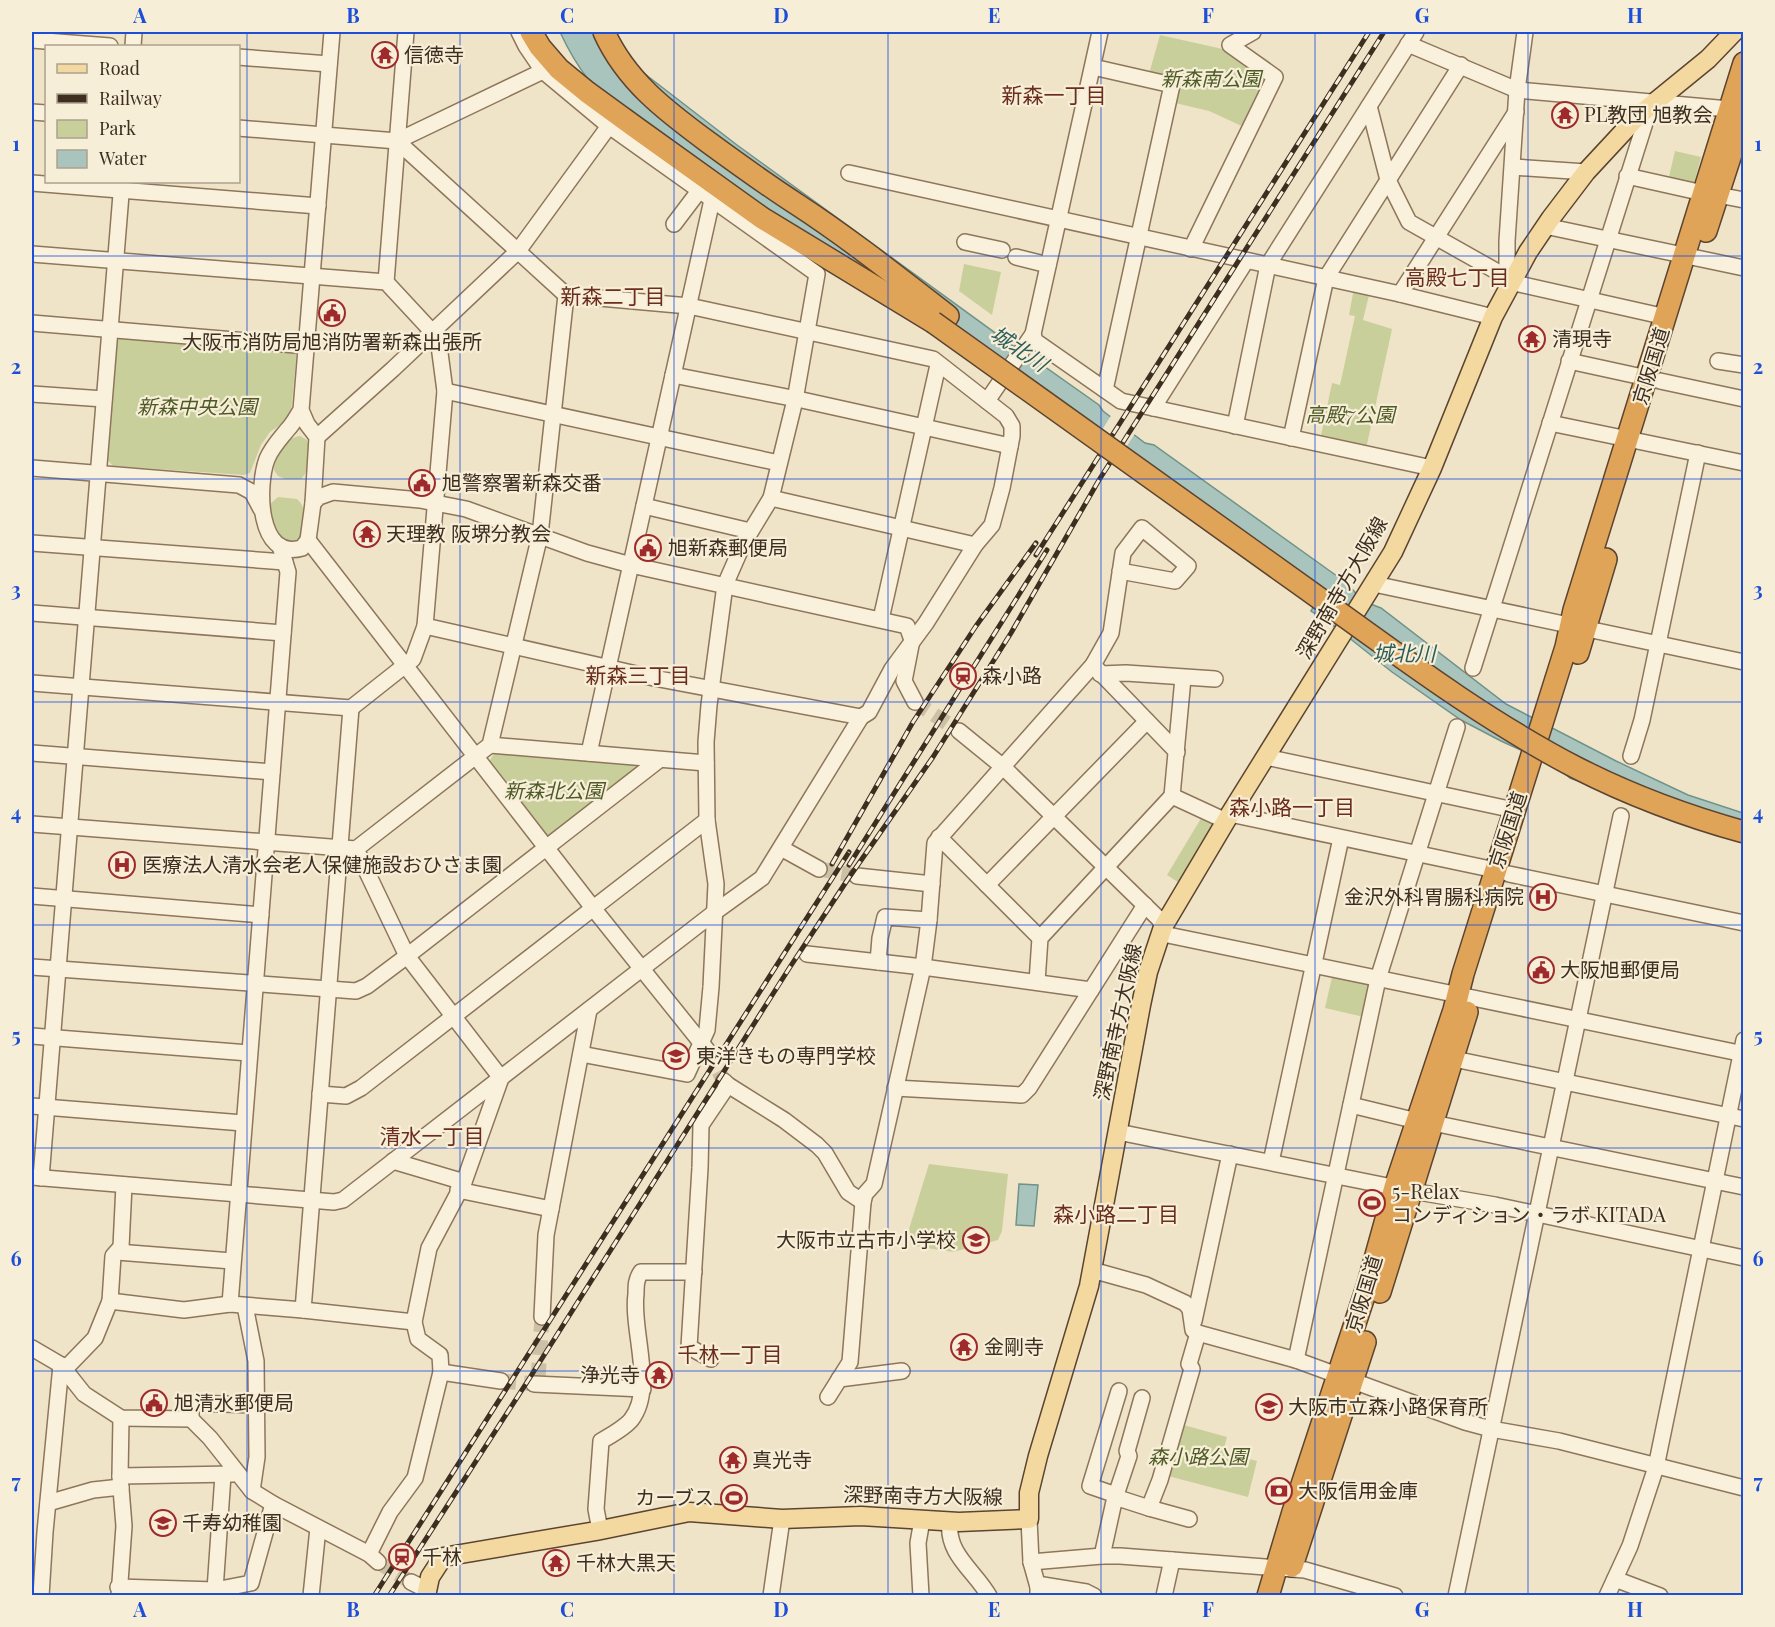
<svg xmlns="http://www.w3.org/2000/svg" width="1775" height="1627" font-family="'Playfair Display','Noto Sans JP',serif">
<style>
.green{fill:#c9cf9b}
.water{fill:#a9c4bc;stroke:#6f938a;stroke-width:1.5}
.pier{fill:#f0e4c8}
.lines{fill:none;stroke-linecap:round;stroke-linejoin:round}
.minor-tunnel{stroke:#ccc0a6;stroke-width:15;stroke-dasharray:15 8;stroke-linecap:butt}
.minor-casing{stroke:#8d765c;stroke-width:18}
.major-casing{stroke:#5b4430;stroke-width:21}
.highway-casing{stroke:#5b4430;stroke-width:24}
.minor{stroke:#faf1dc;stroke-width:15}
.major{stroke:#f3d9a0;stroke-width:18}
.highway{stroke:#e0a458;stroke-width:21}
.rail-casing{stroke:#3d2e20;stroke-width:5}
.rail{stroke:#f7eed8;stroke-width:3;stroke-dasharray:9;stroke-linecap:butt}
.highway-bridge-casing{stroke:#5b4430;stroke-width:24;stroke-linecap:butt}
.highway-bridge{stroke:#e0a458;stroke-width:21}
.grid{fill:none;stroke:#1d4ed8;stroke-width:1.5;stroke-opacity:0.55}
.labels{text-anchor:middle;stroke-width:4.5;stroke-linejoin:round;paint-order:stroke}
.poi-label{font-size:20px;fill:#3d2e20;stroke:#f7eed8;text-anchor:start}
.park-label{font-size:20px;font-style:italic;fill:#4d5a26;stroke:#f7eed8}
.street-label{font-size:20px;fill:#3d2e20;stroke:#f7eed8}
.neighbourhood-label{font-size:21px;fill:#6b2e1e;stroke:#f7eed8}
.water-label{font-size:21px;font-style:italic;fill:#2f5d5a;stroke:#f7eed8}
.neatline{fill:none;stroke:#1d4ed8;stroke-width:2}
.grid-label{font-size:20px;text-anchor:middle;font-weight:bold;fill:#1d4ed8}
</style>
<rect width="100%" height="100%" fill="#f0e4c8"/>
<g class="green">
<polygon points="1160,35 1227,50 1268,75 1246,128 1209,111 1171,102 1175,82 1149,74"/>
<polygon points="1675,151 1701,157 1693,188 1668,181"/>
<polygon points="964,264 1001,272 992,315 959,291"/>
<polygon points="1354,288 1370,291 1363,320 1392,329 1366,449 1320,440 1332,383 1340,385 1355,316 1349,315"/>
<polygon points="121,336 297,350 291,412 284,422 270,432 261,445 250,473 244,475 113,466 106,458 116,340"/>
<path d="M300,436L307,440C311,453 311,469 301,479H285L278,476L274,470C274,455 284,438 300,436Z"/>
<path d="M278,497L297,499C309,508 306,536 294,543C278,540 268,520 270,504Z"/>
<polygon points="495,752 637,763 638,769 553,835 546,835 489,762"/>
<polygon points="1203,815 1216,824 1181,884 1167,875"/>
<polygon points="1332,977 1368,983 1370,987 1364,1017 1325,1008"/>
<polygon points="929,1164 1008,1174 1002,1231 998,1240 953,1252 914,1246 909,1229"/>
<polygon points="1180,1424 1227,1437 1223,1452 1257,1461 1248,1497 1168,1476"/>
</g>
<g class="water">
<path d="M560,32H602L619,54L737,145L1031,359L1038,362L1099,405L1103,411L1145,443L1154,445L1348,584C1357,596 1366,603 1381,608L1506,704L1616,761L1688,795L1743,813V841L1570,778L1556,766L1501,741L1461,720L1392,672L1338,629L1311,611L1314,606L631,110C600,107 572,58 560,32Z"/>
<polygon points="1019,1184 1038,1185 1034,1226 1016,1225"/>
</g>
<polygon class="pier" points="1112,414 1136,432 1114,466 1090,449"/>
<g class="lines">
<g class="minor-tunnel">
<polyline points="915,702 959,731"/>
<polyline points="819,869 857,876"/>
<polyline points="708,1051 724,1081"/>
<polyline points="538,1378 542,1317"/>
<polyline points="501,1381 534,1384"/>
<polyline points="378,1562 411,1582"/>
</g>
<defs>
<g id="minor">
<polyline points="519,32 526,46 543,71"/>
<polyline points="32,40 110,46"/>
<polyline points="1408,44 1517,90 1729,109"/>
<polyline points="133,46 134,32"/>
<polyline points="238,57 329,64"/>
<polyline points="1093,67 1172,85 1105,390"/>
<polyline points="1369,106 1388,180 1409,222 1519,284 1666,317"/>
<polyline points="32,112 46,113"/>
<polyline points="238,128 397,141 543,71 609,126 817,274 795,400 771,498 743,544 725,585 709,705 706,742 707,820 716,884 711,987 707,1030 687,1074 581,1054"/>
<polyline points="1513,167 1586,172"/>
<polyline points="849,173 1400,294 1493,317"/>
<polyline points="1627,176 1703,193"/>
<polyline points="32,183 318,206"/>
<polyline points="1718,195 1744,200"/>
<polyline points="674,224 699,191"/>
<polyline points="1545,226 1744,268"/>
<polyline points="965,242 1002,250"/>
<polyline points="1191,249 1275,77 1230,45 1253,32"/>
<polyline points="32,254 386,282 438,338 445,391 425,626 413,659 351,708 32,683"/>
<polyline points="1016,257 1048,265"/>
<polyline points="1512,280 1507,264 1507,241 1517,90 1525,32"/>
<polyline points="386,282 406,32"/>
<polyline points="1400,294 1516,112"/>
<polyline points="32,323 307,346"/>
<polyline points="1033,334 1035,341 1121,401 1432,468"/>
<polyline points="1569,361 1647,378"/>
<polyline points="1718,361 1744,365"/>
<polyline points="673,375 802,400 1010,446"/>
<polyline points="1660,381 1744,399"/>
<polyline points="445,391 779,463"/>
<polyline points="32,394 104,399"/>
<polyline points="987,401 1033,334 1100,32"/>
<polyline points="1153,408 1246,261"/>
<path d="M301,410C297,416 293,424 288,429C280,439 272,447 267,459C257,485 257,561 302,548L308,540L313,503L317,437L307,424L301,410L332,32"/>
<polyline points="1550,423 1744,463"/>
<polyline points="1235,426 1268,265 1416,32"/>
<polyline points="317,437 393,369 518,251 609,126"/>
<polyline points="1291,438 1326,278 1461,65"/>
<polyline points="32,468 239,485 252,492 261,509"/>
<polyline points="771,498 975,545"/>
<polyline points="313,503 319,497 333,492 420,500 466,509 587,553 631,565 907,626 912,640 904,681 915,702"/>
<polyline points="644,506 750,531"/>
<polyline points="308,540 593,908 707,1050"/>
<polyline points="32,543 285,562"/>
<polyline points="1374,584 1744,662"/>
<polyline points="32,613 283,633"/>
<polyline points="881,619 938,365"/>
<polyline points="425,626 654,678 861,717"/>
<polyline points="1093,665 1177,752"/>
<polyline points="1473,668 1650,107"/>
<polyline points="1100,674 1126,673 1215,679"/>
<polyline points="1183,678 1172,796 1226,821"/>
<polyline points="959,731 1002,766 1159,919 1168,935 1744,1054"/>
<polyline points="490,745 706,763"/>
<polyline points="32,753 272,772"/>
<polyline points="589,753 712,200"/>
<polyline points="1631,756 1642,720 1698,453"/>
<polyline points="1266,757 1514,810"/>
<polyline points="1230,814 1495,870"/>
<polyline points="32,824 356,849 490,745 540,535 566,295"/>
<polyline points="939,837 1040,938"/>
<polyline points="781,848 819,869"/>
<polyline points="356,849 407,956 501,1078 464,1182 429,1248 414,1322 418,1339 440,1355 441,1372 415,1478 390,1512 369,1554"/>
<polyline points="1509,874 1744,923"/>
<polyline points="857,876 932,884"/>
<polyline points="987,885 1147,721"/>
<polyline points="32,896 261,915"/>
<polyline points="807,954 923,967 1091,990"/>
<polyline points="878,962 880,938 885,917 929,920"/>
<polyline points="32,967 356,991 367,986 407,956 659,760"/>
<polyline points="1037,982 1040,938 1172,796"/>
<polyline points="32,1036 249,1053"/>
<polyline points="1454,1059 1744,1119"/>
<polyline points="724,1081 728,1085 784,1120 817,1145 825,1153 848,1192 863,1202"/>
<polyline points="895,1088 1022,1095 1029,1088 1145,905"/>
<polyline points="320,1094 346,1096 361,1088 707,820"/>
<polyline points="1351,1105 1417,1121"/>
<polyline points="32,1106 243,1123"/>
<polyline points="1433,1123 1744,1187"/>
<polyline points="1118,1132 1412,1191 1495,1205 1744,1258"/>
<polyline points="393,1161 464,1182"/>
<polyline points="1271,1162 1341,838"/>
<polyline points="32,1177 334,1202 343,1200 715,912 762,878 861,717 869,712 892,669 926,623 975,545 992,525 1002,488 1012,436 1012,426 1006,416 933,359 689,306 566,295 397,141"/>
<polyline points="41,1178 122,182"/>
<polyline points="458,1190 551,1209"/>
<polyline points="117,1252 232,1261"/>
<polyline points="1092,1270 1146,1285 1185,1303 1190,1309 1193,1330 1198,1333 1296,1360 1465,1422 1491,1429 1559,1441 1744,1488"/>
<polyline points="110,1301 184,1310 230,1304 303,1310 414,1322"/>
<polyline points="230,1304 288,572 280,546"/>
<polyline points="245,1306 256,1361 257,1457 252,1491"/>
<polyline points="303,1310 351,708"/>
<polyline points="542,1317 546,1235 589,1010"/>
<polyline points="1194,1321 1230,1154"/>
<polyline points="32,1348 61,1365 84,1394 121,1418 191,1419 210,1438 252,1491 273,1504 369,1554 378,1562"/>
<polyline points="711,1359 689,1347 700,1168 701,1125 728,1085"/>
<polyline points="1296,1360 1378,979 1457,727"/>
<polyline points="65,1369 95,1338 110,1301 113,1256 121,1247 124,1185"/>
<polyline points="441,1372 501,1381"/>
<polyline points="839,1379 902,1371"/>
<polyline points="534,1384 643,1389"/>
<polyline points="828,1397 850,1362 863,1202 865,1194 874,1184 923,967 929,920 935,843 1093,665 1111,633 1123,553 1142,528 1188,566 1175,581 1120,571"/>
<polyline points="191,1419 191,1403 256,1405"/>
<polyline points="120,1476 233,1474"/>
<polyline points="1116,1495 1129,1456 1127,1451 1142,1398"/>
<polyline points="1115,1497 1116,1495 1090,1486 1119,1391"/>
<polyline points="48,1503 93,1490 121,1487"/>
<polyline points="1149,1508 1189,1519"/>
<polyline points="1029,1519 1031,1562 1038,1587 1038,1596"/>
<path d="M950,1522C946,1554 975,1571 989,1596"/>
<path d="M600,1530L596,1509L601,1441C610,1436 624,1428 631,1420C656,1389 631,1330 636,1294C636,1286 636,1279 641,1272H694"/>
<polyline points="1102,1556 1115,1497 1149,1508 1160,1480 1192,1369 1189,1364 1198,1333"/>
<polyline points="1031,1562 1102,1556 1120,1556 1305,1570 1395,1596"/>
<polyline points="1615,1579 1660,1596"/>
<polyline points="411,1582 427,1590"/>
<polyline points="118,1587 215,1590 251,1583 273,1504"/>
<polyline points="1038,1587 1043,1585 1086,1592 1094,1596"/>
<polyline points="41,1596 45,1532 61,1365"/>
<polyline points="119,1596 124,1526 120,1476 121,1418"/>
<polyline points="217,1596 215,1590 223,1475"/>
<polyline points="311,1596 318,1528"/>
<polyline points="771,1596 782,1519"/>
<polyline points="921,1596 918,1543 922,1520"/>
<polyline points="1164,1596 1172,1560"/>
<polyline points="1456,1596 1621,816"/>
<polyline points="1607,1596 1630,1546 1656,1467 1744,1040"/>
</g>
<polyline id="major" points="426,1596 430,1577 443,1557 596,1531 689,1512 782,1519 861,1516 959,1522 1029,1519 1029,1493 1038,1456 1089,1286 1141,1005 1148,972 1163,927 1230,814 1393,552 1432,468 1493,317 1528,252 1551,218 1586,172 1638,116 1708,59 1734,32"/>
<g id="highway">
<polyline points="531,32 540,47 559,69 587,92 635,127 762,218 933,322"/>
<path d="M604,32C626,81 666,111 708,142C738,164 767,185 798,205C850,239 899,278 948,316"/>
<polyline points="1706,231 1744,114"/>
<polyline points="1578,653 1606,559"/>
<polyline points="1380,1292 1467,1012"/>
<polyline points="1292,1566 1365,1342"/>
<polyline points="1268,1596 1293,1512 1368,1284 1395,1187 1454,1010 1463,974 1566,647 1574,610 1744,63"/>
</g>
</defs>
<use href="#minor" class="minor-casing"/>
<use href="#major" class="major-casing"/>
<use href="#highway" class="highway-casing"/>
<use href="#minor" class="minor"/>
<use href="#major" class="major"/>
<use href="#highway" class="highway"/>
<defs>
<g id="rail">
<polyline points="1036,555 1369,32"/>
<polyline points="832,864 913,722 976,626 1036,543"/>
<polyline points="849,865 1047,550"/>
<polyline points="374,1596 849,852"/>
<polyline points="389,1596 529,1379 790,967 848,879 933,757 1011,633 1099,480 1384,32"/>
</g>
</defs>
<use href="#rail" class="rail-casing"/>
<use href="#rail" class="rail"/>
<defs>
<path id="highway-bridge" d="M933,322C1053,407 1172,493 1291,578C1384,644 1475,715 1577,768C1630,795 1686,816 1744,832"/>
</defs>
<use href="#highway-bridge" class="highway-bridge-casing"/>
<use href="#highway-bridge" class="highway-bridge"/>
</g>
<path class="grid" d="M247,32V1596M460,32V1596M674,32V1596M888,32V1596M1101,32V1596M1315,32V1596M1528,32V1596M32,256H1744M32,479H1744M32,702H1744M32,925H1744M32,1148H1744M32,1371H1744"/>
<defs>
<symbol id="temple-ring" viewBox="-11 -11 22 22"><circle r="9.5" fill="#f7eed8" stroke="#9e2a2b" stroke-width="1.5"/><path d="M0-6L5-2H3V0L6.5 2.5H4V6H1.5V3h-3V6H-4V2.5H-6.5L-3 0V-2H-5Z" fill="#9e2a2b"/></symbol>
<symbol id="civic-ring" viewBox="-11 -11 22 22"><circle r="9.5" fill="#f7eed8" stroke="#9e2a2b" stroke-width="1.5"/><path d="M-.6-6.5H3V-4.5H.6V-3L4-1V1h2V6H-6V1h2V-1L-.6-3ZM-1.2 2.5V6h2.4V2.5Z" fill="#9e2a2b"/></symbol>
<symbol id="station-ring" viewBox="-11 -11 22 22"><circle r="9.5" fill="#f7eed8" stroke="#9e2a2b" stroke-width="1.5"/><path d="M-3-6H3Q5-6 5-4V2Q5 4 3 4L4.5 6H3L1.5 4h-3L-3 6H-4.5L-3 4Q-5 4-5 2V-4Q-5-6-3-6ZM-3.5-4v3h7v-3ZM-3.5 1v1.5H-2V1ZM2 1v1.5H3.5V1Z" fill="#9e2a2b"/></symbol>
<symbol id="hospital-ring" viewBox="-11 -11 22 22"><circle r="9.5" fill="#f7eed8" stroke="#9e2a2b" stroke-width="1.5"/><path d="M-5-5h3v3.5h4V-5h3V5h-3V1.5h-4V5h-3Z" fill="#9e2a2b"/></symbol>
<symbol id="university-ring" viewBox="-11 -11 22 22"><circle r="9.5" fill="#f7eed8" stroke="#9e2a2b" stroke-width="1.5"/><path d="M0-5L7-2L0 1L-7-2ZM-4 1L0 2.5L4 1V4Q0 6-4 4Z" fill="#9e2a2b"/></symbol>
<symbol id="stadium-ring" viewBox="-11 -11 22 22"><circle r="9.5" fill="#f7eed8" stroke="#9e2a2b" stroke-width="1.5"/><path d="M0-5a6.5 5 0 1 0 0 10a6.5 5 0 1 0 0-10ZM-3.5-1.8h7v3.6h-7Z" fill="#9e2a2b"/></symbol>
<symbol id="school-ring" viewBox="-11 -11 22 22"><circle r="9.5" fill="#f7eed8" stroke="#9e2a2b" stroke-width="1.5"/><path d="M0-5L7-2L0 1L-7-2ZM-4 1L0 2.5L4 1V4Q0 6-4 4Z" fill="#9e2a2b"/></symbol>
<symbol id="bank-ring" viewBox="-11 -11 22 22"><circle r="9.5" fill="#f7eed8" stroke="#9e2a2b" stroke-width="1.5"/><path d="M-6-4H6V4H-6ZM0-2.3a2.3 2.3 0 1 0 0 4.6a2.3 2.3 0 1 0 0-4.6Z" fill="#9e2a2b"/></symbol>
</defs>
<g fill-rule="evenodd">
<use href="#temple-ring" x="370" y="40" width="30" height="30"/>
<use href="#temple-ring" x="1550" y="100" width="30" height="30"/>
<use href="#civic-ring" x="317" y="298" width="30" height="30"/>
<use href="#temple-ring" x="1517" y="324" width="30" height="30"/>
<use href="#civic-ring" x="407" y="468" width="30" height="30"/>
<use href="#temple-ring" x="352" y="519" width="30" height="30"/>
<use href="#civic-ring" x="633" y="533" width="30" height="30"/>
<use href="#station-ring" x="948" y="661" width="30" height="30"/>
<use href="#hospital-ring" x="107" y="850" width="30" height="30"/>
<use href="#hospital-ring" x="1528" y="882" width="30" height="30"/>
<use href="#civic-ring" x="1526" y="955" width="30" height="30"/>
<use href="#university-ring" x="661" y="1041" width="30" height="30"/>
<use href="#stadium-ring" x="1357" y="1188" width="30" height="30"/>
<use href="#school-ring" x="961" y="1225" width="30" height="30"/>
<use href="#temple-ring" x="949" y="1332" width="30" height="30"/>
<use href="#temple-ring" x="644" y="1360" width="30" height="30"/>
<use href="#civic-ring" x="139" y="1388" width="30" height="30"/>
<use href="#school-ring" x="1254" y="1392" width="30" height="30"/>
<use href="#temple-ring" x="718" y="1445" width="30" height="30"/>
<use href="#bank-ring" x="1264" y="1476" width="30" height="30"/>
<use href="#stadium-ring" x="719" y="1483" width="30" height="30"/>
<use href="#school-ring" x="148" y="1508" width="30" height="30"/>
<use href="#station-ring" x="387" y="1542" width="30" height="30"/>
<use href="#temple-ring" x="541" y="1548" width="30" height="30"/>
</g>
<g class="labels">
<g class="poi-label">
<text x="404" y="62">信徳寺</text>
<text x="1584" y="122">PL教団 旭教会</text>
<text x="1552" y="346">清現寺</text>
<text x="332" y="349" text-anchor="middle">大阪市消防局旭消防署新森出張所</text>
<text x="442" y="490">旭警察署新森交番</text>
<text x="386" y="541">天理教 阪堺分教会</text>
<text x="668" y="555">旭新森郵便局</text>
<text x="982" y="683">森小路</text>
<text x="142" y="872">医療法人清水会老人保健施設おひさま園</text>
<text x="1524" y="904" text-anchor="end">金沢外科胃腸科病院</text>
<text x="1560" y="977">大阪旭郵便局</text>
<text x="696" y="1063">東洋きもの専門学校</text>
<text x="1392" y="1199">5-Relax<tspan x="1392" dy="23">コンディション・ラボ KITADA</tspan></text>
<text x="956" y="1247" text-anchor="end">大阪市立古市小学校</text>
<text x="984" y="1354">金剛寺</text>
<text x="640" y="1382" text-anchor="end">浄光寺</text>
<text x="174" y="1410">旭清水郵便局</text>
<text x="1288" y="1414">大阪市立森小路保育所</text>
<text x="752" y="1467">真光寺</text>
<text x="1298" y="1498">大阪信用金庫</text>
<text x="714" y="1505" text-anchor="end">カーブス</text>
<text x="182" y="1530">千寿幼稚園</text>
<text x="422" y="1564">千林</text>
<text x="576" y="1570">千林大黒天</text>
</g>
<g class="park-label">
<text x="1211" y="86">新森南公園</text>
<text x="197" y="414">新森中央公園</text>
<text x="1350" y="422">高殿7公園</text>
<text x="554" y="798">新森北公園</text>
<text x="1198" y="1464">森小路公園</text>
</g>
<g class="street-label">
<text transform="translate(1651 366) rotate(-73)" y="7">京阪国道</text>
<text transform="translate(1342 588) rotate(-60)" y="7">深野南寺方大阪線</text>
<text transform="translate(1508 830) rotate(-72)" y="7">京阪国道</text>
<text transform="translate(1118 1022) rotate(-78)" y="7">深野南寺方大阪線</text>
<text transform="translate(1364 1294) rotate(-73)" y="7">京阪国道</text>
<text transform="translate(923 1496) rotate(1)" y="7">深野南寺方大阪線</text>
</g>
<g class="neighbourhood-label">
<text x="1054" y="103">新森一丁目</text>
<text x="1457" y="285">高殿七丁目</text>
<text x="613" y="304">新森二丁目</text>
<text x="638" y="683">新森三丁目</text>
<text x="1292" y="815">森小路一丁目</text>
<text x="432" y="1144">清水一丁目</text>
<text x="1116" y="1222">森小路二丁目</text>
<text x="730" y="1362">千林一丁目</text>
</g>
<g class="water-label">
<text transform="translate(1019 349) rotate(34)" y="7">城北川</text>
<text x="1404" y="661">城北川</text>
</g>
</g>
<rect width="1775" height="1627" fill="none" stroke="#f7eed8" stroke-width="66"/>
<rect x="45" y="45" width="195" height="138" fill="#f7eed8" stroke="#ada18e" stroke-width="1.5"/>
<rect x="57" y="64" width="30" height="9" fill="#f3d9a0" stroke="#ada18e" stroke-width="1.5"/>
<text x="99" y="75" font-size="18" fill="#3d2e20">Road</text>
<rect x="57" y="94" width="30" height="9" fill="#3d2e20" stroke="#ada18e" stroke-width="1.5"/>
<text x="99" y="105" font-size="18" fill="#3d2e20">Railway</text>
<rect x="57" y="120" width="30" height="18" fill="#c9cf9b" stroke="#ada18e" stroke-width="1.5"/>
<text x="99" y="135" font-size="18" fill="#3d2e20">Park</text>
<rect x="57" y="150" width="30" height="18" fill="#a9c4bc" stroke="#ada18e" stroke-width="1.5"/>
<text x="99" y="165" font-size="18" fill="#3d2e20">Water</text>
<rect x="33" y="33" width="1709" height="1561" class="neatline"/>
<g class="grid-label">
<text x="140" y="23">A</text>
<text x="353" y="23">B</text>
<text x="567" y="23">C</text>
<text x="781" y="23">D</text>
<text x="994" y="23">E</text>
<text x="1208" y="23">F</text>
<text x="1422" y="23">G</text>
<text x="1635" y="23">H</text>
<text x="16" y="151">1</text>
<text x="1758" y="151">1</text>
<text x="16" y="374">2</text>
<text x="1758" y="374">2</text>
<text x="16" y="597">3</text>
<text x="1758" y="597">3</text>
<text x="16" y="820">4</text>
<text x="1758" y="820">4</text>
<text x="16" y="1043">5</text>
<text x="1758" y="1043">5</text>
<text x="16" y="1266">6</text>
<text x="1758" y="1266">6</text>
<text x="16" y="1489">7</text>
<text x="1758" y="1489">7</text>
<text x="140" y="1617">A</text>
<text x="353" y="1617">B</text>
<text x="567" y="1617">C</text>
<text x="781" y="1617">D</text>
<text x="994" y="1617">E</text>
<text x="1208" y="1617">F</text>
<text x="1422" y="1617">G</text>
<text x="1635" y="1617">H</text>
</g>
</svg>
